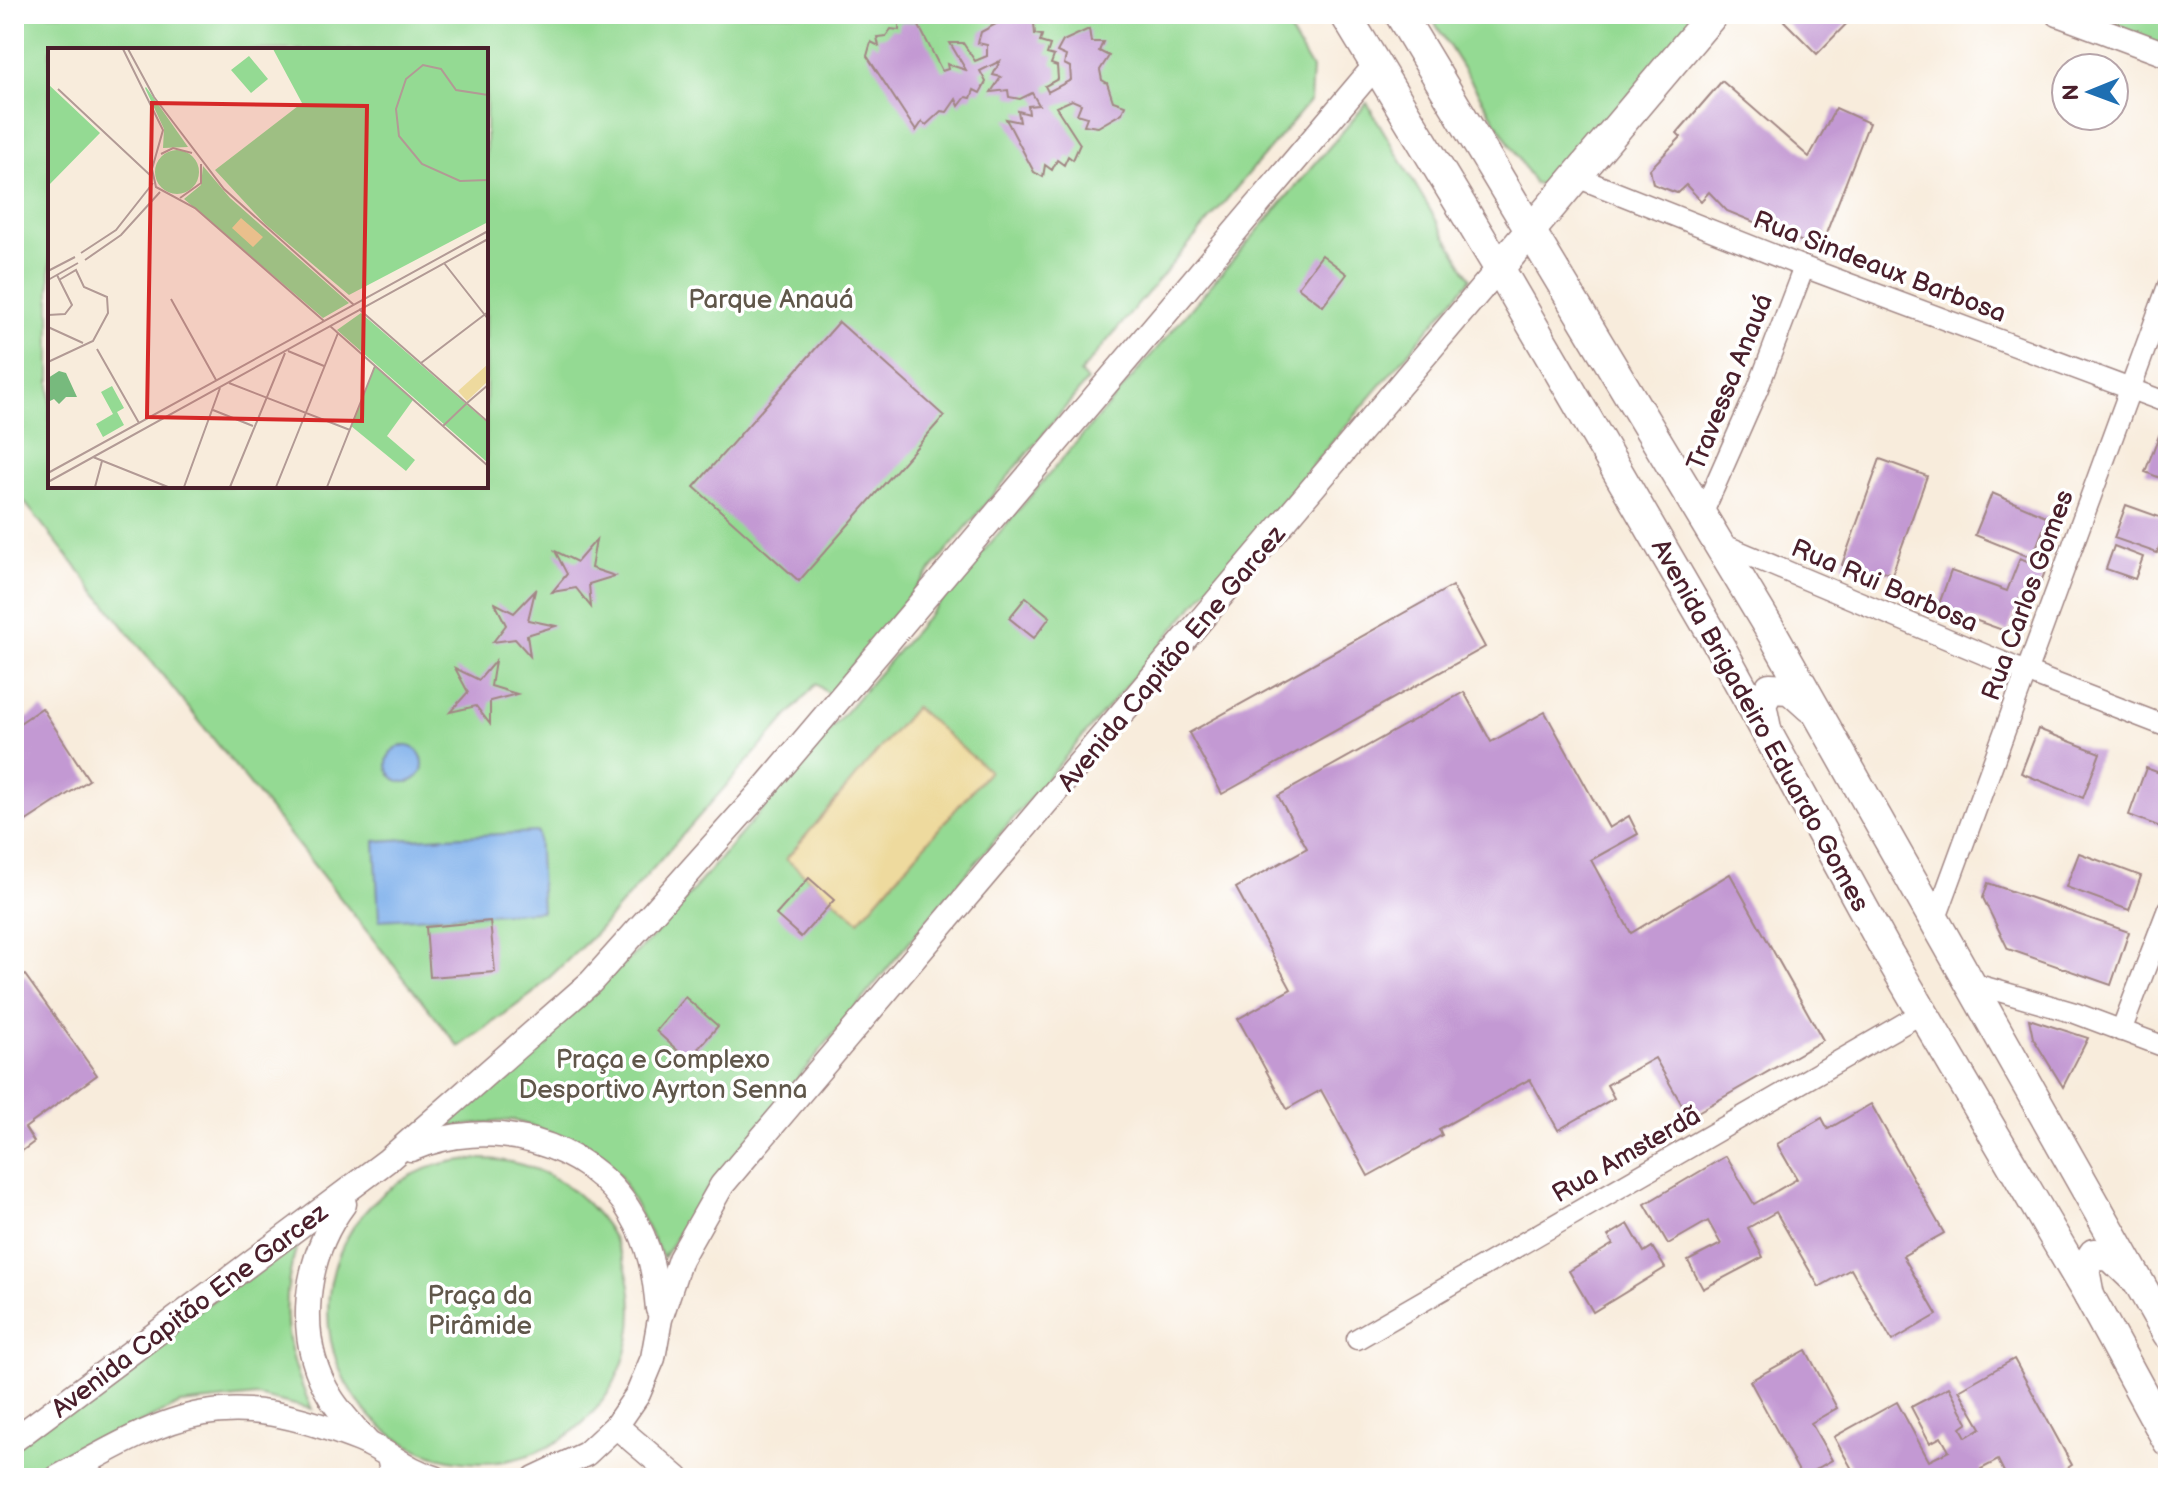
<svg xmlns="http://www.w3.org/2000/svg" width="2182" height="1492" font-family="'Balsamiq Sans',sans-serif">
<style>
.green{fill:#94da93;stroke:#6f7c5f;stroke-width:2;fill-rule:evenodd}
.sand{fill:#eeda9e;stroke:#9c7c64;stroke-width:2}
.water{fill:#7fb0eb;stroke:#64688b;stroke-width:2}
.building{fill:#c399d3}
.lines{fill:none;stroke-linecap:round;stroke-linejoin:round}
.minor-casing{stroke:#a18684;stroke-width:23}
.tertiary-casing{stroke:#a18684;stroke-width:27}
.primary-casing{stroke:#a18684;stroke-width:33}
.minor{stroke:#fff;stroke-width:20}
.tertiary{stroke:#fff;stroke-width:24}
.primary{stroke:#fff;stroke-width:30}
.labels{text-anchor:middle;stroke-width:7;stroke-linejoin:round;paint-order:stroke}
.street-label{font-size:26px;fill:#4a1f2b;stroke:#fff}
.park-label{font-size:26px;fill:#60574a;stroke:#fff}
.inset-road{fill:none;stroke:#b29a95;stroke-width:2}
.view{fill:#d62828;fill-opacity:0.15;stroke:#d62828;stroke-width:4}
.inset-edge{fill:none;stroke:#4a1f2b;stroke-width:4}
</style>
<rect width="100%" height="100%" fill="#fff"/>
<filter id="ink" filterUnits="userSpaceOnUse"><feTurbulence type="fractalNoise" baseFrequency=".0125" numOctaves="2"/><feDisplacementMap in="SourceGraphic" scale="16" xChannelSelector="R" yChannelSelector="G"/><feConvolveMatrix kernelMatrix="1 2 1 2 8 2 1 2 1" color-interpolation-filters="sRGB"/></filter>
<filter id="wash" filterUnits="userSpaceOnUse"><feTurbulence type="fractalNoise" baseFrequency=".006" numOctaves="4" result="noise"/><feDisplacementMap in="SourceGraphic" scale="32" xChannelSelector="R" yChannelSelector="G"/><feGaussianBlur stdDeviation="1.8" result="paint"/><feColorMatrix in="noise" values="0 0 0 0 0 0 0 0 0 0 0 0 0 0 0 0 0 1.4 0 .05"/><feComposite in="paint" operator="in"/></filter>
<g filter="url(#wash)">
<rect width="100%" height="100%" fill="#f8ecdc"/>
<g class="green">
<path d="M14,14H1280L1312,69L1310,101L1080,373L1087,381L829,694L816,684L596,933L532,994L459,1047L14,489ZM50,50H486V486H50Z"/>
<polygon points="1438,14 1699,14 1551,186 1534,183 1433,20"/>
<polygon points="2058,14 2168,14 2168,55"/>
<polygon points="1367,103 1471,279 927,920 709,1187 663,1258 619,1174 568,1139 513,1120 434,1129 551,1031 653,937"/>
<circle cx="480" cy="1311" r="152"/>
<path d="M301,1235C277,1297 284,1350 312,1409L257,1396L180,1404L24,1478H14V1447Z"/>
</g>
<polygon class="sand" points="915,707 989,771 859,921 786,859"/>
<g class="water">
<circle cx="405" cy="764" r="18"/>
<polygon points="538,832 542,911 379,920 375,841"/>
</g>
<g id="blocks">
<g class="building">
<polygon points="1014,14 1033,14 1029,22 1034,23 1035,34 1042,35 1040,42 1050,45 1047,54 1054,56 1051,64 1057,66 1058,79 1045,86 1048,92 1071,80 1070,67 1064,64 1066,56 1057,52 1063,41 1089,29 1091,42 1103,42 1099,51 1109,56 1100,70 1102,80 1107,83 1113,101 1125,105 1122,113 1098,127 1084,125 1087,117 1077,114 1081,104 1072,100 1056,107 1080,144 1073,160 1068,156 1064,165 1057,160 1052,170 1045,165 1043,177 1034,172 1006,119 1020,122 1018,111 1029,114 1028,106 1039,105 1032,93 1020,99 1009,97 1008,90 991,92 1001,77 993,75 1000,61 980,71 986,82 980,93 974,90 971,98 966,97 959,106 956,99 947,112 941,111 926,125 922,122 916,131 867,56 871,42 879,46 877,37 886,36 891,29 899,30 899,23 917,22 942,71 948,69 947,64 966,70 950,43 963,43 975,61 987,56 987,45 978,43 981,32"/>
<polygon points="1791,14 1856,14 1817,54 1784,21"/>
<polygon points="1722,81 1809,157 1836,108 1869,123 1820,249 1727,211 1709,192 1701,201 1686,185 1677,193 1653,184 1650,169 1681,137 1677,133"/>
<polygon points="1322,255 1347,274 1323,306 1298,287"/>
<polygon points="839,322 944,416 799,581 694,487"/>
<polygon points="2160,433 2168,436 2168,481 2145,472"/>
<polygon points="1880,459 1927,476 1892,574 1876,569 1873,576 1842,565"/>
<polygon points="1992,493 2048,517 2032,558 1975,535"/>
<polygon points="2126,505 2168,520 2157,553 2114,538"/>
<polygon points="596,540 591,568 615,576 589,584 591,607 576,588 552,592 567,574 555,551 577,562"/>
<polygon points="2114,546 2143,557 2135,579 2106,569"/>
<polygon points="2020,558 2046,569 2033,602 2020,597 2008,632 1938,607 1951,571 2007,591"/>
<polygon points="1452,586 1485,647 1222,794 1189,733"/>
<polygon points="535,591 528,620 556,626 527,635 530,656 515,639 493,642 506,625 495,603 514,613"/>
<polygon points="1026,597 1050,617 1034,638 1009,618"/>
<polygon points="495,661 491,686 517,694 490,701 490,724 476,706 450,712 468,692 455,668 479,680"/>
<polygon points="1464,692 1491,742 1545,712 1609,828 1629,816 1638,834 1591,860 1631,933 1730,874 1823,1040 1689,1117 1655,1058 1607,1085 1614,1098 1558,1130 1530,1079 1439,1129 1442,1135 1368,1176 1321,1090 1287,1109 1238,1019 1291,989 1236,888 1307,848 1278,796"/>
<polygon points="42,708 89,780 14,829 14,727"/>
<polygon points="2038,729 2100,753 2083,798 2021,773"/>
<polygon points="2146,768 2168,776 2168,830 2129,815"/>
<polygon points="2079,853 2141,876 2129,910 2066,887"/>
<polygon points="809,878 834,900 801,937 776,915"/>
<polygon points="1988,883 2129,932 2111,985 2008,949 1983,898"/>
<polygon points="490,921 495,972 430,977 426,927"/>
<polygon points="25,975 97,1075 25,1128 34,1142 14,1157 14,982"/>
<polygon points="685,997 718,1026 688,1060 656,1031"/>
<polygon points="2029,1019 2088,1038 2063,1087 2033,1038"/>
<polygon points="1871,1104 1944,1233 1903,1256 1937,1315 1892,1341 1851,1269 1819,1287 1776,1212 1748,1228 1763,1257 1703,1289 1688,1261 1721,1244 1708,1221 1668,1244 1645,1204 1726,1156 1754,1204 1797,1179 1777,1144 1822,1118 1828,1129"/>
<polygon points="1628,1224 1644,1252 1652,1247 1665,1268 1593,1312 1569,1271 1613,1244 1608,1236"/>
<polygon points="1806,1350 1837,1408 1811,1423 1832,1460 1802,1477 1750,1381"/>
<polygon points="2014,1359 2072,1465 2052,1478 2007,1478 1998,1460 1981,1469 1986,1478 1857,1478 1834,1437 1897,1402 1929,1461 1949,1451 1941,1437 1930,1443 1911,1407 1949,1387 1968,1423 1961,1428 1966,1437 1981,1428 1959,1390"/>
</g>
</g>
</g>
<g filter="url(#ink)">
<use href="#blocks" fill-opacity="0" stroke="#a18684" stroke-width="2"/>
<g class="lines">
<defs>
<g id="minor">
<polyline points="1574,176 1804,267 2168,403"/>
<polyline points="1701,517 1758,388 1804,267"/>
<polyline points="1717,542 2026,672 2168,727"/>
<polyline points="1935,921 2168,286"/>
<polyline points="1971,983 2075,1013 2168,1048"/>
<polyline points="2121,1031 2168,909"/>
<polyline points="1357,1339 1922,1013"/>
<polyline points="387,1455 391,1478"/>
</g>
<g id="tertiary">
<polyline points="2058,14 2168,55"/>
<path d="M411,1149C487,1116 589,1139 632,1215C650,1245 655,1275 658,1309"/>
<path d="M344,1204C304,1257 294,1339 331,1398C341,1414 355,1428 367,1442"/>
<polyline points="616,1426 677,1478"/>
<polyline points="14,1440 388,1160 591,982 759,794 1375,66"/>
<path d="M57,1478C179,1410 223,1386 360,1440C387,1451 406,1470 435,1478"/>
<polyline points="535,1478 586,1454 616,1426 638,1394 653,1358 660,1319 680,1259 722,1185 1499,268"/>
</g>
<g id="primary">
<polyline points="1345,14 1499,268 1721,649 1886,950 2089,1296 2168,1441"/>
<polyline points="1400,14 1774,636 2168,1334"/>
<polyline points="1499,268 1713,14"/>
<polyline points="1766,729 1761,704 1770,688 1790,689 1810,707"/>
<polyline points="2089,1296 2084,1269 2094,1254 2111,1256 2132,1276"/>
</g>
</defs>
<use href="#minor" class="minor-casing"/>
<use href="#tertiary" class="tertiary-casing"/>
<use href="#primary" class="primary-casing"/>
<use href="#minor" class="minor"/>
<use href="#tertiary" class="tertiary"/>
<use href="#primary" class="primary"/>
</g>
</g>
<g class="labels">
<g class="street-label">
<text transform="translate(1880 266) rotate(21)" y="9">Rua Sindeaux Barbosa</text>
<text transform="translate(1729 382) rotate(-68)" y="9">Travessa Anauá</text>
<text transform="translate(1885 585) rotate(23)" y="9">Rua Rui Barbosa</text>
<text transform="translate(2027 595) rotate(-70)" y="9">Rua Carlos Gomes</text>
<text transform="translate(1171 658) rotate(-50)" y="9">Avenida Capitão Ene Garcez</text>
<text transform="translate(1761 725) rotate(61)" y="9">Avenida Brigadeiro Eduardo Gomes</text>
<text transform="translate(1626 1154) rotate(-30)" y="9">Rua Amsterdã</text>
<text transform="translate(189 1310) rotate(-37)" y="9">Avenida Capitão Ene Garcez</text>
</g>
<g class="park-label">
<text x="771" y="308">Parque Anauá</text>
<text x="663" y="1068">Praça e Complexo<tspan x="663" dy="30">Desportivo Ayrton Senna</tspan></text>
<text x="480" y="1304">Praça da<tspan x="480" dy="30">Pirâmide</tspan></text>
</g>
</g>
<g transform="translate(48 48)">
<rect width="440" height="440" fill="#f8ecdc"/>
<path d="M225,1H440V174L301,247L217,176L167,122L254,55ZM201,8L220,31L203,45L183,22ZM0,36L52,85L0,138ZM97,40L98,39L140,99L115,100L116,81ZM107 124a22 22 0 1 1 44 0a22 22 0 1 1-44 0ZM155,118L182,150L301,255L275,270L136,151L153,137ZM313,265L440,375V415L289,282ZM327,318L365,352L339,388L367,412L358,423L303,378ZM64,338L76,360L69,364L76,377L55,389L48,376L65,366L53,344Z" fill="#94da93"/>
<path d="M11,323L18,325L29,349H18L11,356L6,351L0,354V330Z" fill="#77ba7d"/>
<path d="M193,170L215,189L205,199L184,180ZM440,316V333L419,353L410,343Z" fill="#eeda9e"/>
<path class="inset-road" d="M75,1L115,82L104,121L108,139L147,160L276,273M80,1L106,49L176,141L306,257M10,41L103,128M440,47L408,42L393,21L375,17L358,31L348,61L351,88L374,116L412,133L440,132M113,106L125,100L144,105M132,150L153,135V116M33,205L68,182L105,135M37,212L73,187L112,144M396,215L440,271M0,223L27,209M0,232L30,215M123,251L168,332M311,261L440,374M0,267L17,266L24,257L9,227M282,278L440,418M0,279L35,295M49,301L91,375M240,303L276,318M0,314L45,293L60,265L59,249L36,239L28,222L11,232M373,315L440,264M181,335L302,382M419,355L440,337M165,362L205,378M395,378L419,355M45,409L120,439M0,425L440,183M0,434L440,191M47,439L54,413M136,439L172,340M182,439L237,305M228,439L290,285M279,439L327,318"/>
<path class="view" d="M104,55L319,58L314,373L99,369Z"/>
<rect width="440" height="440" class="inset-edge"/>
</g>
<rect width="2182" height="1492" fill="none" stroke="#fff" stroke-width="48"/>
<g transform="translate(2090 92) rotate(269)"><circle r="38" fill="#ffffff" stroke="#b7a5aa" stroke-width="2"/>
<path d="M0-6L14 30L0 20L-14 30Z" fill="#1f6fb2"/>
<text y="-12" font-size="22" font-weight="bold" text-anchor="middle" fill="#4a1f2b">N</text>
</g>
</svg>
